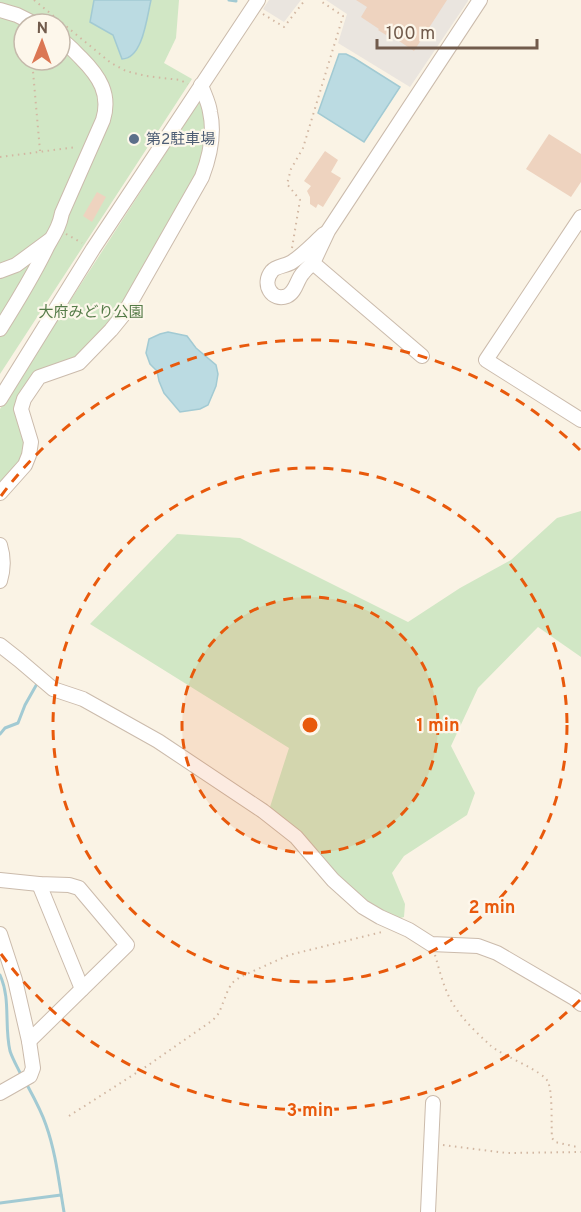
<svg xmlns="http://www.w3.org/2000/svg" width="581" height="1212" font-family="Overpass,'Noto Sans JP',sans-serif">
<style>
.industrial{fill:#eae5df}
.green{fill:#d1e7c5;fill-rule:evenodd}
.water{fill:#bbdbe2;stroke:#a2cad3;stroke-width:1.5}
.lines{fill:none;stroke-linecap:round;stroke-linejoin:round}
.stream{stroke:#a2cad3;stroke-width:3}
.building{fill:#eed3bf}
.minor-casing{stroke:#cbbbac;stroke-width:16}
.path{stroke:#d2b7a2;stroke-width:2;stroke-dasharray:1.5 4.5;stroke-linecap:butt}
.minor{stroke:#fff;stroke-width:14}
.ring{fill:none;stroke:#e8590c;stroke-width:3;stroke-dasharray:10 8}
.service-dot{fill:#5c6f8a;stroke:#fdf7eb;stroke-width:2}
.labels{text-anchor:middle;stroke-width:4.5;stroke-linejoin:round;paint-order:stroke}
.service-label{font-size:15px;fill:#4e5e75;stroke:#fdf7eb;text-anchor:start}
.park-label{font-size:15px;fill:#557b48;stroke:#fdf7eb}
.centre{fill:#e8590c;stroke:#fdf7eb;stroke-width:3}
.ring-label{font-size:18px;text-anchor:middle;font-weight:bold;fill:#e8590c;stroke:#fdf7eb;stroke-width:4.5;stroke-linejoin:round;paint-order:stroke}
</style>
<rect width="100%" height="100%" fill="#faf3e5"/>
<g class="industrial">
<polygon points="269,0 301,0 284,22 263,9"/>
<polygon points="326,0 468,0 468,1 410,87 338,43 347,14"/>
</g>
<g class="green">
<path d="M0,0H94L90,22L113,35L122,59C143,60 147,16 151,0H179L176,38L164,63L192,79L0,374ZM24,24H60V60H24Z"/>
<polygon points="202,97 208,125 199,175 109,328 76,359 50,370 17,404 28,444 25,456 0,488 0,409"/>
<polygon points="581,511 581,657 538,627 478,688 451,746 475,793 467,815 404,856 392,873 405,904 404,917 393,920 364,903 269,810 289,748 90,624 177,534 240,538 408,622 460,588 511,560 557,518"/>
</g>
<g class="water">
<path d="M94,0H151C147,16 143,59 122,59L113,35L90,22Z"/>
<polygon points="339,54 346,54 354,58 400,87 364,142 318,113"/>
<polygon points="168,332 187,336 196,348 216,365 218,374 216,386 208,405 200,409 180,412 164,393 159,381 157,371 150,364 146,353 149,339 160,334"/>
</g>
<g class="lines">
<g class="stream">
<polyline points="229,0 236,1"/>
<polyline points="0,734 5,728 18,723 25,705 38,682"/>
<path d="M0,975C11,999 4,1025 10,1051C13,1060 18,1068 22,1077"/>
<path d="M26,1083C33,1096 41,1110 46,1125C56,1153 59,1183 64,1212"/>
<polyline points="0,1203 61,1195"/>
</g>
</g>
<g class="building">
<polygon points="356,0 447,0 414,51 387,33 386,35 378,30 379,29 361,17 367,7"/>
<polygon points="549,134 581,154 581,182 571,197 526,169"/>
<polygon points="325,151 338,160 331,172 341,178 323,207 318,204 316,208 310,204 310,197 307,191 311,186 304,181"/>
<polygon points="97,192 106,197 92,222 83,216"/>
</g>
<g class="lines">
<defs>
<g id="minor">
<polyline points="0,10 17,15 35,24"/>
<polyline points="581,217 486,360 581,420"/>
<path d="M313,263C310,266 306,269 303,273C297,279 296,292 287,296C272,302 261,284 272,271C276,266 286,266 292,262C304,254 314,243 324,234"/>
<polyline points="0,271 16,265 50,240"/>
<path d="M0,329C17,302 33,276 47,247C54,234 59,228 62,213L103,120C111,94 99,76 81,58C74,51 68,44 60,39"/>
<polyline points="422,356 313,263 328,231 480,0"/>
<polyline points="0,399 93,249 258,0"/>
<path d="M0,493L25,465L29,455L31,442L21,409L24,399L39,377L79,363L111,330L124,314L202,177C210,156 215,134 210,112C209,103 204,94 201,85"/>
<path d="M0,545C4,558 4,568 0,581"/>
<polyline points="0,645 19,660 53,689 83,699 158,741 263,811 296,837 333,880 363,907 380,917 409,930 431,944 478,946 497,953 574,998 581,1004"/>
<polyline points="0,880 39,884 69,885 79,888 127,945 29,1041"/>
<polyline points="39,884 82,989"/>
<polyline points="0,934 15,980 29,1041 33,1068 30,1076 0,1093"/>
<polyline points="428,1212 433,1103"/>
</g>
</defs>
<use href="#minor" class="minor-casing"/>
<g class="path">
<polyline points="34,0 111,63 126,71 146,76 180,80 188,84"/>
<polyline points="263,14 284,27 305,0"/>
<polyline points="32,60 40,151"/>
<polyline points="0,157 77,147"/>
<polyline points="66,234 82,243"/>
<polyline points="292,248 300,200 287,184 291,169 303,148 343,16 319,0"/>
<path d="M435,955C440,972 445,993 455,1007C464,1021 478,1034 490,1045C502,1056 544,1071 548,1082C553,1093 551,1125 552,1138L555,1142L577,1147"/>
<polyline points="69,1116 147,1066 213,1020 219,1013 228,990 232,983 240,977 289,955 382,932"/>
<polyline points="443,1145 507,1153 581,1152"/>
</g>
<use href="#minor" class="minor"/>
</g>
<circle cx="310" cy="725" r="128" fill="#e8590c" fill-opacity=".12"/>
<g class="ring">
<circle cx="310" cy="725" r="128"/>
<circle cx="310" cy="725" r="257"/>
<path d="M580 1000A385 385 0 0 1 1 954M1 496A385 385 0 0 1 580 450"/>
</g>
<circle class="service-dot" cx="134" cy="139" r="6"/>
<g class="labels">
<g class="service-label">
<text x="146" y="144">第2駐車場</text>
</g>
<g class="park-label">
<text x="91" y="317">大府みどり公園</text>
</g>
</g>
<circle cx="310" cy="725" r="9" class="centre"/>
<g class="ring-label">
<text x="438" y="731">1 min</text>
<text x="492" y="913">2 min</text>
<text x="310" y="1116">3 min</text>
</g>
<g transform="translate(42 42) rotate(1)"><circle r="28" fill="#fdf7eb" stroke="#c5b9ab" stroke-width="1.5"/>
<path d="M0-4.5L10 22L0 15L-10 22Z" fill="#db7754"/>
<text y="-9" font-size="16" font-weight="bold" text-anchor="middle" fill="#715b4c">N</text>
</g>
<path d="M377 39v9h160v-9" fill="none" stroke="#715b4c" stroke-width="3"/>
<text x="386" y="39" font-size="18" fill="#715b4c" stroke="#fdf7eb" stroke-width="4.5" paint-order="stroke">100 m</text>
</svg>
